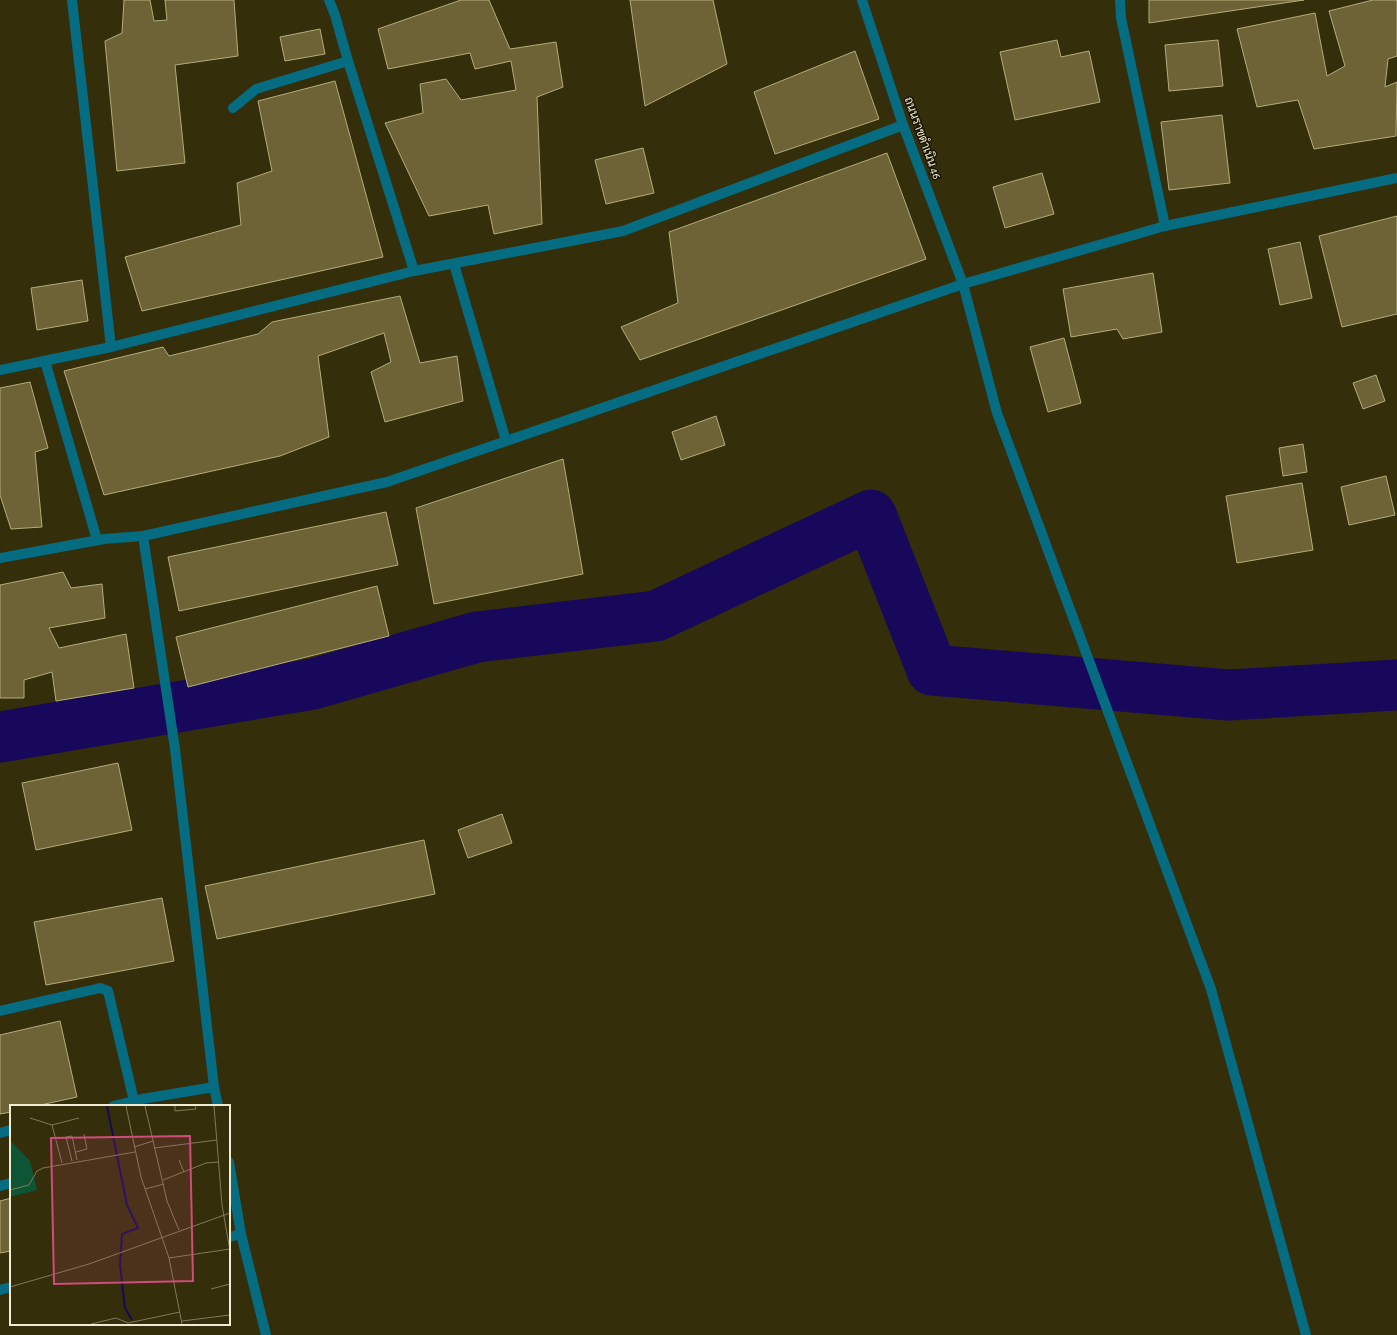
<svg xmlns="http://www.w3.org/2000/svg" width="1397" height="1335" font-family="'Alegreya Sans',Sarabun,sans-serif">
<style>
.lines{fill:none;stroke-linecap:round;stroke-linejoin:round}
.river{stroke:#17085b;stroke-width:51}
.building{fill:#6d6336;stroke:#b5ac7c}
.minor{stroke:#066c82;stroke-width:10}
.labels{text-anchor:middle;stroke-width:3;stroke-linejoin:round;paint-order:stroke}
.street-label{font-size:12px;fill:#f0ebd3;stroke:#1a1604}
.inset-river{fill:none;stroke:#17085b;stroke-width:2}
.inset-road{fill:none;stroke:#807a5a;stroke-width:1}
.view{fill:#ce4d79;fill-opacity:0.15;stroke:#ce4d79;stroke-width:2}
.inset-edge{fill:none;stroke:#f0ebd3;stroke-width:2}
</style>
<rect width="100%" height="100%" fill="#352e0a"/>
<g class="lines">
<polyline class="river" points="0,737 313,684 477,637 656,616 871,515 932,670 1229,695 1397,685"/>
</g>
<g class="building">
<polygon points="124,0 150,0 154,21 167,20 165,0 234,0 238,56 175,65 185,163 117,171 105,41 122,33"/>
<polygon points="461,0 489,0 510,49 556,42 563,87 537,97 542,224 494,234 488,205 429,216 385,123 423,113 420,84 446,79 461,100 516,90 511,61 475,69 470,53 388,69 378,29"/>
<polygon points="630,0 713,0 727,64 645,106"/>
<polygon points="1149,0 1304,0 1149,23"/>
<polygon points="1373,0 1397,0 1397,56 1388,59 1385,87 1397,82 1396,136 1314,149 1298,100 1257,107 1237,29 1315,13 1327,76 1345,66 1329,11"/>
<polygon points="320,29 325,54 285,61 280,37"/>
<polygon points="1057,40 1061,57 1089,51 1100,102 1015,120 1000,52"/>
<polygon points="1218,40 1223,86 1169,91 1165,45"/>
<polygon points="855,51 879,119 775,154 754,92"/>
<polygon points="335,81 383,257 142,311 125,257 241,225 237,183 272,171 258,101"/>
<polygon points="1222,115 1230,183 1169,190 1161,122"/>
<polygon points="643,148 654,193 606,204 595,160"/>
<polygon points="887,153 926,259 640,360 621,327 678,303 669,232"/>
<polygon points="1042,173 1054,214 1005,228 993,187"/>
<polygon points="1397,216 1397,314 1342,327 1319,236"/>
<polygon points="1300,242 1312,298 1280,305 1268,249"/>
<polygon points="1153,273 1162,332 1123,339 1117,329 1071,337 1063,289"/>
<polygon points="82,280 88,321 37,330 31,288"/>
<polygon points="400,296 420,363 457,356 463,401 385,422 371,372 391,362 384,333 318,356 329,437 280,456 104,495 64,371 163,347 169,356 258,334 272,322"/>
<polygon points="1064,338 1081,403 1048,412 1030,347"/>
<polygon points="1376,375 1385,401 1363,409 1353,383"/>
<polygon points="30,382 48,448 35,452 42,527 11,529 0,495 0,388"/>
<polygon points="716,416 725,445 681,460 672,432"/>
<polygon points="1303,444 1307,472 1283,476 1279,448"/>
<polygon points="563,459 583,574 434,604 416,508"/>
<polygon points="1386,476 1395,515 1349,525 1341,487"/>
<polygon points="1302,483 1313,550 1237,563 1226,496"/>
<polygon points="386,512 398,565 179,611 168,557"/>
<polygon points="63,572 71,588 102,584 105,618 49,628 59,648 126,634 134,688 56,701 52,672 24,680 24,698 0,698 0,585"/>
<polygon points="377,586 389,636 188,687 176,637"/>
<polygon points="118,763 132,830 36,850 22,783"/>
<polygon points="502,814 512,843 468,858 458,830"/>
<polygon points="424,840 435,894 217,939 205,886"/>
<polygon points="162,898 174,961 46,985 34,922"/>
<polygon points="60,1021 77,1097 36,1106 11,1106 11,1112 0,1114 0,1035"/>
<polygon points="11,1198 11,1251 0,1253 0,1201"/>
</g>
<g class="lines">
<g class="minor">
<polyline points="72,0 111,347"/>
<polyline points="329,0 335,15 348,61 414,271"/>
<polyline points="862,0 903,125 963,284 997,413 1211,989 1306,1335"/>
<polyline points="1120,0 1121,18 1165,226"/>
<polyline points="233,108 256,89 348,61"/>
<polyline points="454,264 506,441"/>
<polyline points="45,361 97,540"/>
<polyline points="0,370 111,347 414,271 623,231 903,125"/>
<polyline points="143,536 175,749 214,1087 218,1106"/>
<polyline points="0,558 104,539 143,536 387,482 963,284 1165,226 1397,178"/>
<polyline points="0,1011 100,988 108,991 134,1101"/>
<polyline points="113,1106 142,1099 214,1087"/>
<polyline points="0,1133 11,1130"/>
<polyline points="229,1162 241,1234 266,1335"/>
<polyline points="0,1186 11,1183"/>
<polyline points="229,1237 241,1234"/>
<polyline points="0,1290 11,1287"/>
</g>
</g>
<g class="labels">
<g class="street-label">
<text transform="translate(923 138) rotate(70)" y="4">ถนนราขดำเนิน 46</text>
</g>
</g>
<g transform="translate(10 1105)">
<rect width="220" height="220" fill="#352e0a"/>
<path d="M0,35L20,56L27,85L0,92Z" fill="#0d5535"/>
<path class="inset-river" d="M97,1L117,100L128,123L112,129L110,160L115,203L122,215"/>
<path class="inset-road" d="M116,1L131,72L159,153L172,219M135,1L157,96L169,125M165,1V6L186,4L185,1M204,1L212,100L220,146M20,13L42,20L69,13M42,20L52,58M124,42L143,36M144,43L207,35M66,47L77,44L74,29M169,55L174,67M62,56L56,32L62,31L67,55M153,75L196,58L209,57M135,84L154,79M0,85L19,80L27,66L33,63L125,47M159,153L220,144M0,182L79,159L220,108M201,184L220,179M172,216L220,210M81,219L106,213L118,218L170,207"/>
<path class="view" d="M180,31L183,176L44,179L41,33Z"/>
<rect width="220" height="220" class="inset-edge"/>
</g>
</svg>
